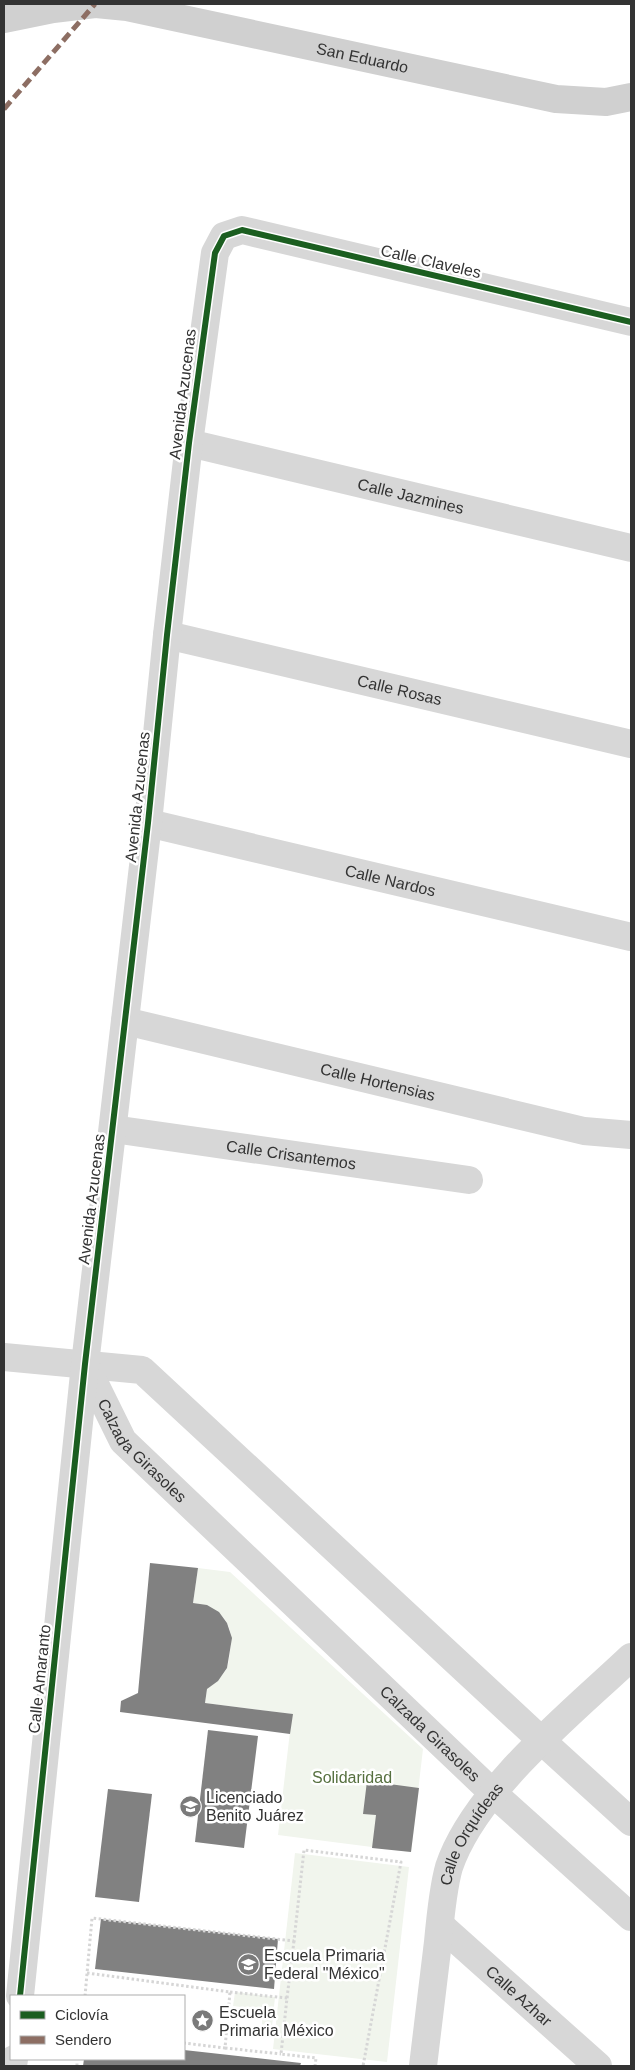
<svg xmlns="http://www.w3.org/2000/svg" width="635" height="2070" font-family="Helvetica,sans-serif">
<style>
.green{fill:#f1f5ed}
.building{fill:#818181}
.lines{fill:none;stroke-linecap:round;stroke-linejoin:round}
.path{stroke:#d6d6d6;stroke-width:3;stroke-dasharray:2.5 2.5;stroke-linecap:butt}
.street{stroke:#d7d7d7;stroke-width:28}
.secondary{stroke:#d0d0d0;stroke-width:28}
.quiet{stroke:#8d6e63;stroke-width:5;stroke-dasharray:10 5;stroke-linecap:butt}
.cycleway-casing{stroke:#fff;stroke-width:9}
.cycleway{stroke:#1b5e20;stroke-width:6}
.labels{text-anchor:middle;stroke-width:5;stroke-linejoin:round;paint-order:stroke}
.street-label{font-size:16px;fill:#333;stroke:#fff}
.park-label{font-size:16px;fill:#56703f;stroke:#fff}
.poi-label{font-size:16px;fill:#333;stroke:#fff;text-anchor:start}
</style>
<rect width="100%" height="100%" fill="#fff"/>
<g class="green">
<path d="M198,1568L230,1572L423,1749L411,1852L278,1835L292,1714L205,1703L207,1689C214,1683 221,1678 226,1670C229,1665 229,1657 230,1651C235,1623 221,1607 193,1603Z"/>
<polygon points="295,1853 409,1867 387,2062 273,2049"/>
<polygon points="235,1992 275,1997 271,2037 261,2035 263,2010 233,2006"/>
</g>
<g class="building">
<polygon points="150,1563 198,1568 193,1603 207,1605 219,1612 227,1623 232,1638 227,1668 218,1681 207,1689 205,1703 293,1714 290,1734 120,1712 121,1701 138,1693"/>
<polygon points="208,1730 258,1736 244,1848 195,1842"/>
<polygon points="367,1781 419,1788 411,1852 372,1848 376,1815 363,1814"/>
<polygon points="108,1789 152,1794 139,1902 95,1897"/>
<polygon points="101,1919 278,1939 274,1989 95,1969"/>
<polygon points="184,2050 301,2063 300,2066 83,2066 84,2059 184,2059"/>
</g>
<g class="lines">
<g class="path">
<polyline points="87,1973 230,1992 225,2048 184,2043"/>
<polyline points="230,1992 287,1998 281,2054 316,2058 315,2066"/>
<polyline points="85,1996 92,1918 294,1941 304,1850 401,1862 363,2066"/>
<polyline points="287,1998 294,1941"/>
<polyline points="225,2048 281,2054"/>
<polyline points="77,2066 77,2063"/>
</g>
<g class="street">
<path id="s1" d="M189,443L631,548"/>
<path id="s2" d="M167,635L631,744"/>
<path id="s3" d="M148,823L631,937"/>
<path id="s4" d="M125,1021L584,1131L631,1135"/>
<path id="s5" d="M113,1129L469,1180"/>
<polyline points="4,1357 142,1370 542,1741 631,1822"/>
<path id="s6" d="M85,1364L123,1441L493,1793L631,1917"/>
<path id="s7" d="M440,1925L598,2066"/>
<polyline points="20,1996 85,1364 148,823 167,635 189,443 215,253 224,236 242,230 631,322"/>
<polyline points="13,2066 14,2059"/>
<path id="s8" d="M423,2066C428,2025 433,1983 438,1942C440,1920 443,1888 449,1867C475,1790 572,1713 631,1657"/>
</g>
<g class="secondary">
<path id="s9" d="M96,4L127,7L556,99L606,102L631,97"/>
<polyline points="4,19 53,9 95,4"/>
</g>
<polyline class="quiet" points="4,109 95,4"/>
<defs>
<polyline id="cycleway" points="20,1996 85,1364 148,823 167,635 189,443 215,253 224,236 242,230 631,322"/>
</defs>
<use href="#cycleway" class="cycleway-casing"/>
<use href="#cycleway" class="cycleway"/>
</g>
<defs>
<symbol id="school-disc" viewBox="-11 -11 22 22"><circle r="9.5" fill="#7a7a7a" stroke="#fff"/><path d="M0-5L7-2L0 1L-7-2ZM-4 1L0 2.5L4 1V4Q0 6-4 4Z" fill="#fff"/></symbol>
<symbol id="university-disc" viewBox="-11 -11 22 22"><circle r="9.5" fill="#7a7a7a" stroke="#fff"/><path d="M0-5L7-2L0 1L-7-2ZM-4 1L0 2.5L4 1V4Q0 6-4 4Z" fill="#fff"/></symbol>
<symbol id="sight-disc" viewBox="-11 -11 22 22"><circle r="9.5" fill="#7a7a7a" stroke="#fff"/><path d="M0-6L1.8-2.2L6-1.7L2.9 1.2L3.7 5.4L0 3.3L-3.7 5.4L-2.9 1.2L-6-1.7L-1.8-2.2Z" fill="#fff"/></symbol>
</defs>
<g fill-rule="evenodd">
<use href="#school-disc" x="178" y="1794" width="25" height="25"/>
<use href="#university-disc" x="236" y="1952" width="25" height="25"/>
<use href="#sight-disc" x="190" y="2008" width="25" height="25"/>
</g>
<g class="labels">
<g class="street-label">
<text dy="6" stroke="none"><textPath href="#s9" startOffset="272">San Eduardo</textPath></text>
<text transform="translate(431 261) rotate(13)" y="6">Calle Claveles</text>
<text transform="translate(182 394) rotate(-83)" y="6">Avenida Azucenas</text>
<text dy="6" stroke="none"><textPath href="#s1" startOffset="228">Calle Jazmines</textPath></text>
<text dy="6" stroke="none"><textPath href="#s2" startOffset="239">Calle Rosas</textPath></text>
<text transform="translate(137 797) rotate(-84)" y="6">Avenida Azucenas</text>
<text dy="6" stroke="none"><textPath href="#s3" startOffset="249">Calle Nardos</textPath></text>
<text dy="6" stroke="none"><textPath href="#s4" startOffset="260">Calle Hortensias</textPath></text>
<text dy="6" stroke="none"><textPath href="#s5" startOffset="180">Calle Crisantemos</textPath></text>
<text transform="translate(91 1199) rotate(-83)" y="6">Avenida Azucenas</text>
<text dy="6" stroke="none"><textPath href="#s6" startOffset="105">Calzada Girasoles</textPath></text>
<text transform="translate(39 1679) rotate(-84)" y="6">Calle Amaranto</text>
<text dy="6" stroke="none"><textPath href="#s6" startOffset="510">Calzada Girasoles</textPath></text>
<text dy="6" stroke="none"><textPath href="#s8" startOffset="240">Calle Orquídeas</textPath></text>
<text dy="6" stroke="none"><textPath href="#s7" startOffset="106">Calle Azhar</textPath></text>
</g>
<g class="park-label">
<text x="352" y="1783">Solidaridad</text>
</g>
<g class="poi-label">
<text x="206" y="1803">Licenciado<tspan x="206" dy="18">Benito Juárez</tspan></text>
<text x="264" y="1961">Escuela Primaria<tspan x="264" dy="18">Federal "México"</tspan></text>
<text x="219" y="2018">Escuela<tspan x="219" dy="18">Primaria México</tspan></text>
</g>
</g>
<rect width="635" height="2070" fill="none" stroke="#333333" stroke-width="10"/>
<rect x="10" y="1995" width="175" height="65" fill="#ffffff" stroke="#adadad"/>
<rect x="20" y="2011" width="25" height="8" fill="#1b5e20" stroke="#adadad"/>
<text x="55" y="2020" font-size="15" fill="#333333">Ciclovía</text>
<rect x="20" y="2036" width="25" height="8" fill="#8d6e63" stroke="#adadad"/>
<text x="55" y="2045" font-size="15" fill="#333333">Sendero</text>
</svg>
